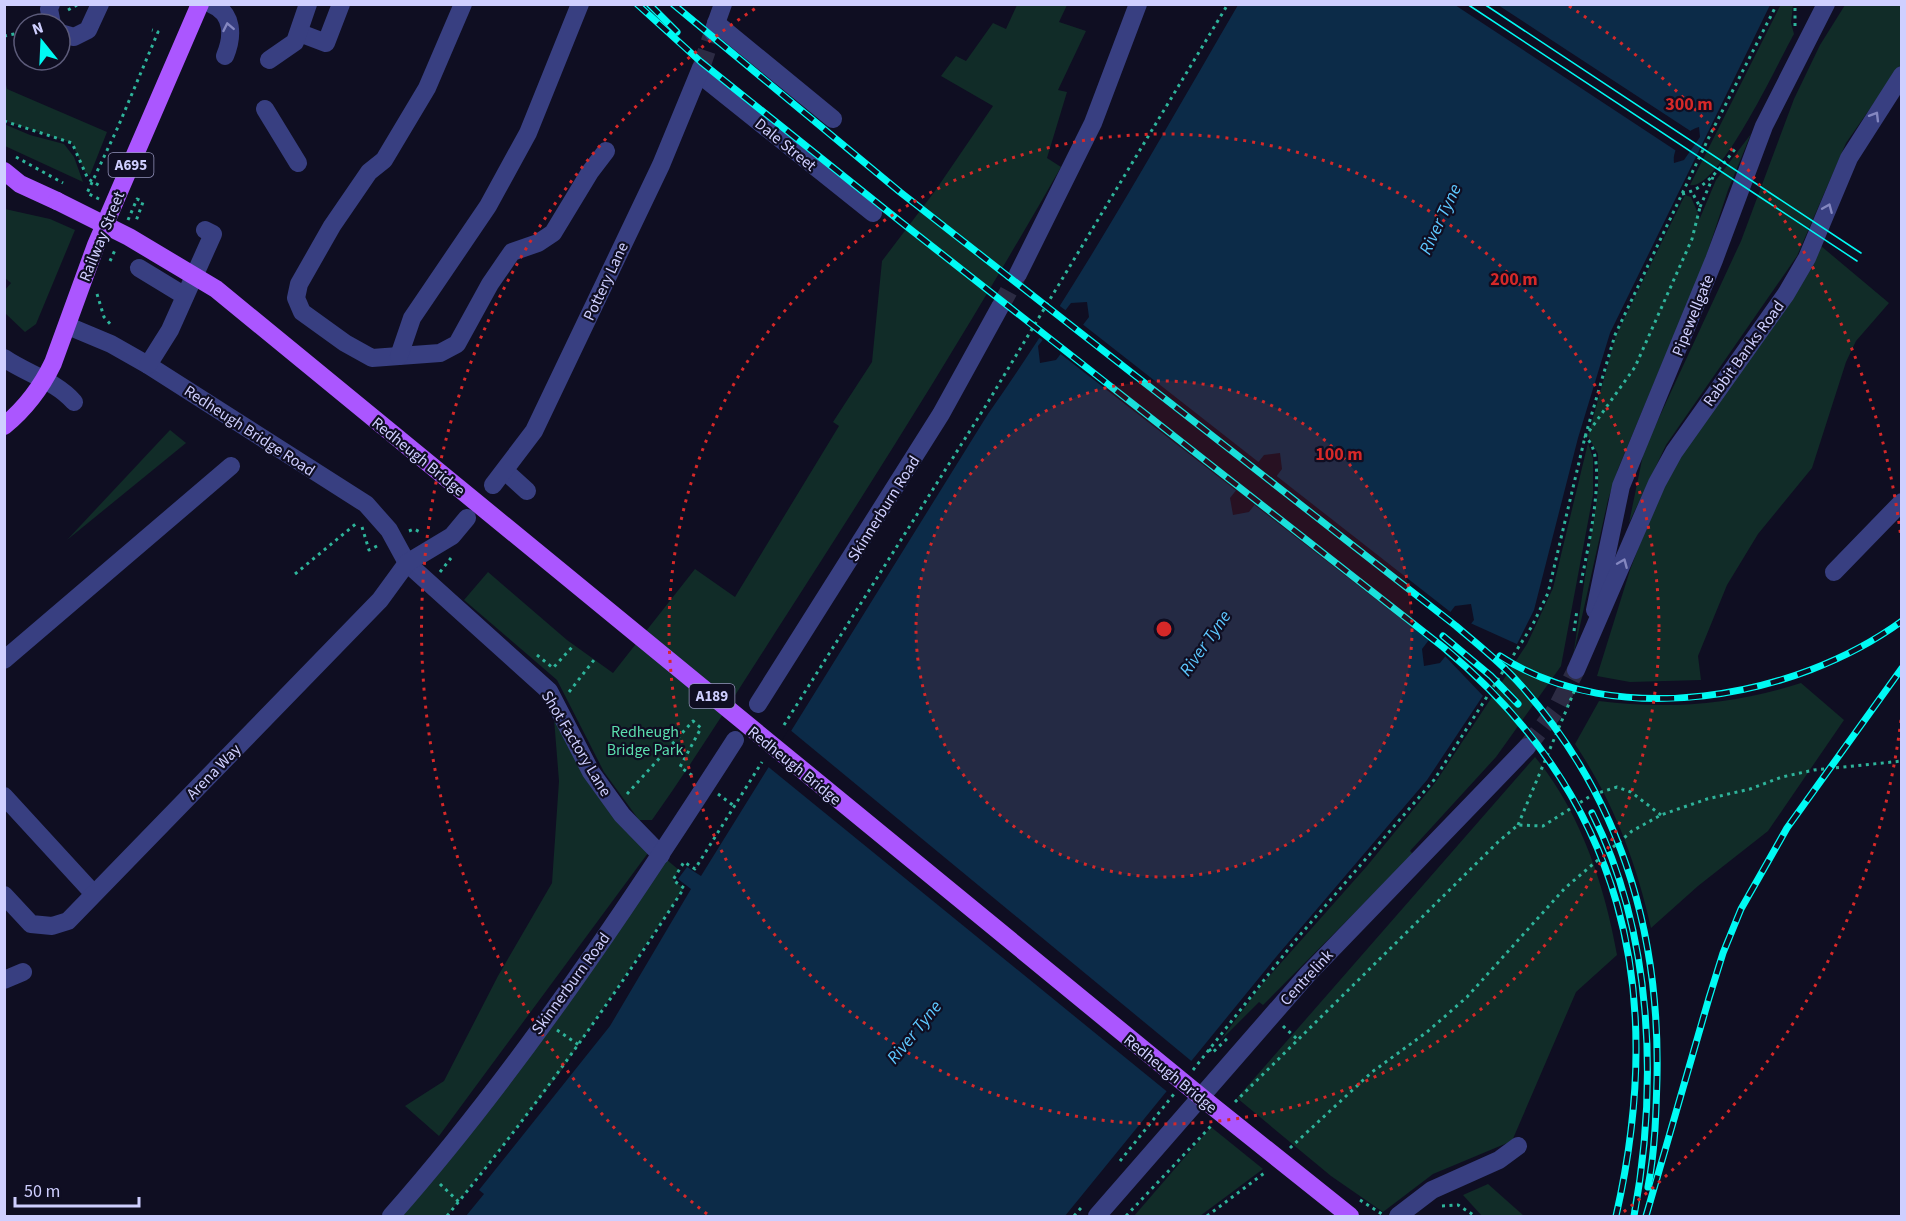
<svg xmlns="http://www.w3.org/2000/svg" width="1906" height="1221" font-family="'Source Sans 3',sans-serif">
<style>
.green{fill:#112c28}
.water{fill:#0c2b48;fill-rule:evenodd}
.pier{fill:#0f0e22}
.lines{fill:none;stroke-linecap:round;stroke-linejoin:round}
.minor-tunnel{stroke:#2c2b43;stroke-width:18;stroke-dasharray:18 9;stroke-linecap:butt}
.path{stroke:#2eb49b;stroke-width:3;stroke-dasharray:3 4.5;stroke-linecap:butt}
.minor{stroke:#383f81;stroke-width:18}
.major{stroke:#ab56ff;stroke-width:18}
.tram{stroke:#00faf4;stroke-width:1.5}
.rail-casing{stroke:#00faf4;stroke-width:7}
.rail{stroke:#0f0e22;stroke-width:4.5;stroke-dasharray:14;stroke-linecap:butt}
.path-bridge{stroke:#2eb49b;stroke-width:3;stroke-dasharray:3 4.5;stroke-linecap:butt}
.major-bridge{stroke:#ab56ff;stroke-width:18}
.oneway{stroke:#8487c0}
.ring{fill:none;stroke:#d62828;stroke-width:3;stroke-dasharray:3 6}
.labels{text-anchor:middle;stroke-width:4.5;stroke-linejoin:round;paint-order:stroke}
.shield{fill:#0f0e22;stroke:#9595bd;stroke-width:1.5}
.shield-label{font-size:15px;font-weight:bold;fill:#cfcfff}
.street-label{font-size:16px;fill:#cfcfff;stroke:#0f0e22}
.park-label{font-size:16px;fill:#5bdfae;stroke:#0f0e22}
.water-label{font-size:18px;font-style:italic;fill:#5dc8ff;stroke:#0f0e22}
.centre{fill:#d62828;stroke:#0f0e22;stroke-width:3}
.ring-label{font-size:18px;text-anchor:middle;font-weight:bold;fill:#d62828;stroke:#0f0e22;stroke-width:4.5;stroke-linejoin:round;paint-order:stroke}
</style>
<rect width="100%" height="100%" fill="#0f0e22"/>
<g class="green">
<path d="M1781,4L1793,5L1791,23L1794,34C1780,58 1719,191 1690,185Z"/>
<path d="M1017,5H1067L1059,22L1086,31L1058,90L1067,92L1047,158L1061,167C975,318 883,465 789,611C744,681 700,752 652,820H639L604,772L557,680L464,600L488,572L567,640L613,673L695,569L735,597L839,426L833,422L872,362L882,261L935,191L993,106L941,76L956,56L966,61L993,23L1006,29Z"/>
<polygon points="1845,5 1901,5 1901,64 1846,143 1797,256 1666,445 1629,523 1644,450 1741,241 1794,99 1820,45"/>
<polygon points="5,80 7,89 107,132 90,175 85,172 72,143 5,121"/>
<polygon points="4,124 30,135 64,144 74,157 83,182 5,146"/>
<polygon points="1751,134 1728,190 1704,263 1618,469 1608,500 1573,657 1598,490 1598,454 1588,436 1616,335 1685,195 1691,197 1700,218 1716,180"/>
<polygon points="5,209 50,219 75,230 36,324 25,332 5,313 5,290 11,283 5,278"/>
<polygon points="1821,246 1889,303 1856,341 1846,362 1812,468 1758,534 1727,585 1698,656 1701,680 1630,682 1597,676 1630,570 1669,468"/>
<polygon points="170,430 186,443 67,540"/>
<polygon points="1588,443 1593,458 1593,495 1561,666 1496,757 1410,851 1413,854 1263,1005 1259,1002 1219,1042 1263,983 1367,866 1435,783 1527,644 1553,588"/>
<path d="M1801,683L1844,720L1768,831L1698,886L1651,928C1636,861 1613,801 1575,744L1599,701C1669,710 1735,704 1801,683Z"/>
<polygon points="553,706 648,853 439,1136 405,1106 444,1081 498,976 552,883 559,781"/>
<path d="M1535,757C1580,811 1605,886 1617,955L1576,992L1512,1141L1433,1174L1383,1212L1331,1176L1237,1098Z"/>
<polygon points="661,855 679,870 673,880 684,888 559,1074 447,1216 391,1216"/>
<polygon points="1211,1127 1263,1169 1200,1216 1134,1216"/>
<polygon points="1488,1184 1524,1216 1482,1216 1463,1195"/>
</g>
<path class="water" d="M1238,5H1770L1610,333L1578,438L1534,610L1516,646L1427,780L1276,957L1065,1216H466L484,1194L479,1190L610,1026L691,889L678,879L687,867L701,876L988,414C1080,283 1158,142 1238,5ZM1699,127L1700,137L1684,160L1674,163C1672,149 1685,130 1699,127ZM1087,302L1089,317L1056,360L1040,363L1038,346L1071,303ZM1280,453L1282,469L1249,512L1233,515L1230,498L1264,455ZM1471,604L1474,620L1440,663L1424,666L1422,649L1455,606Z"/>
<g class="pier">
<polygon points="1455,5 1498,5 1692,132 1678,152"/>
<polygon points="1057,304 1068,312 1045,342 1037,336"/>
<polygon points="1081,323 1261,464 1238,492 1058,352"/>
<polygon points="1274,474 1453,614 1431,642 1252,503"/>
<polygon points="1468,622 1519,645 1486,699 1443,654"/>
<polygon points="789,729 1195,1064 1170,1094 766,765"/>
</g>
<g class="lines">
<g class="minor-tunnel">
<polyline points="701,68 713,32"/>
<polyline points="1000,307 1018,274"/>
<polyline points="1527,747 1555,711 1576,670"/>
</g>
<g class="path">
<polyline points="68,10 77,5"/>
<polyline points="1795,26 1795,4"/>
<polyline points="4,36 24,32"/>
<polyline points="4,121 72,143 88,179 102,187"/>
<polyline points="16,157 63,183"/>
<path d="M1682,194C1707,189 1721,166 1736,148"/>
<polyline points="99,199 87,193 118,127 158,32 152,30"/>
<polyline points="1700,207 1713,177"/>
<polyline points="128,220 137,199 143,202 136,221"/>
<polyline points="110,261 116,248"/>
<polyline points="97,294 104,317 113,327"/>
<polyline points="362,527 369,550 379,545"/>
<polyline points="409,531 414,529 422,533"/>
<polyline points="440,572 451,558"/>
<polyline points="295,574 358,522"/>
<path d="M1581,583C1586,555 1611,455 1585,437L1635,367L1692,239L1700,207L1692,192"/>
<polyline points="1574,631 1577,610"/>
<polyline points="537,655 553,668 574,645"/>
<polyline points="569,692 594,660"/>
<polyline points="784,725 985,407 1228,4"/>
<polyline points="627,794 693,721 701,728 680,767 693,776"/>
<polyline points="718,794 734,806"/>
<polyline points="1518,825 1576,687"/>
<polyline points="1283,1026 1297,1039"/>
<polyline points="557,1030 579,1045"/>
<polyline points="1209,1049 1212,1053 1229,1037"/>
<polyline points="1193,1070 1294,942 1434,780 1532,626 1548,593 1585,437 1615,335 1710,135 1777,4"/>
<polyline points="1235,1102 1498,842 1518,825 1543,826 1592,795 1617,787 1631,792 1661,815"/>
<polyline points="1290,1148 1372,1072 1427,1032 1467,997 1565,888 1632,831 1661,815 1707,799 1750,789 1782,777 1814,770 1902,761"/>
<polyline points="1120,1161 1174,1094"/>
<polyline points="440,1184 459,1202"/>
<polyline points="1442,1206 1458,1205 1475,1216"/>
<path d="M447,1216C533,1111 611,1002 684,888L673,880L684,862L695,869L762,762"/>
<polyline points="1074,1216 1081,1208"/>
<polyline points="1126,1216 1211,1126"/>
<polyline points="1207,1216 1267,1171"/>
</g>
<g class="minor">
<polyline points="51,4 49,9 52,24"/>
<path d="M211,4C234,13 233,37 225,56"/>
<polyline points="463,4 427,88 384,160 369,172 332,226 299,284 296,298 302,312 345,343 372,358 440,353 457,344 490,284 512,252 538,243 553,233 590,172 606,151"/>
<polyline points="716,23 833,119"/>
<polyline points="713,32 723,4"/>
<polyline points="60,33 74,37 88,30 100,4"/>
<polyline points="305,35 326,43 341,4"/>
<polyline points="269,60 295,42 308,4"/>
<polyline points="699,74 873,213"/>
<polyline points="265,109 298,163"/>
<polyline points="139,268 185,296"/>
<polyline points="1018,274 1093,123 1138,4"/>
<polyline points="68,326 111,344 148,365 366,504 389,530 407,563 549,691 591,772 622,815 661,855"/>
<polyline points="399,356 412,318 488,206 528,133 580,4"/>
<path d="M4,358C27,374 56,381 74,402"/>
<polyline points="148,365 170,330 213,234 205,230"/>
<polyline points="505,471 527,491"/>
<polyline points="493,485 534,431 661,165 701,68"/>
<polyline points="1834,572 1902,502"/>
<polyline points="1595,610 1621,486 1714,260 1764,126 1826,4"/>
<polyline points="4,660 231,466"/>
<polyline points="1576,670 1657,483 1674,452 1786,294 1807,258 1849,158 1902,75"/>
<polyline points="758,704 941,414 1000,307"/>
<polyline points="4,796 93,893"/>
<polyline points="4,895 31,924 52,926 68,921 380,600 407,563 452,536 467,518"/>
<polyline points="4,980 23,972"/>
<path d="M391,1216C518,1072 631,902 735,740"/>
<polyline points="1097,1216 1308,974 1527,747"/>
<polyline points="1398,1216 1432,1190 1499,1160 1518,1146"/>
</g>
<g class="major">
<polyline points="4,171 20,184 57,201"/>
<path d="M4,426C26,408 41,388 53,363L96,245L200,4"/>
</g>
<g class="tram">
<polyline points="1467,4 1857,261"/>
<polyline points="1484,4 1861,253"/>
</g>
<defs>
<g id="rail">
<path d="M637,4L701,62L901,222L1443,647C1625,798 1667,991 1616,1216"/>
<polyline points="649,4 677,32"/>
<path d="M673,4L900,192L1456,626C1477,644 1499,661 1517,681C1619,793 1660,929 1657,1078C1656,1114 1655,1151 1648,1187"/>
<polyline points="1443,636 1491,676 1518,704"/>
<path d="M1500,656C1615,731 1795,699 1902,621"/>
<path d="M1592,813C1653,934 1658,1085 1634,1216"/>
<polyline points="1646,1216 1709,998 1723,953 1741,909 1787,828 1902,668"/>
</g>
</defs>
<use href="#rail" class="rail-casing"/>
<use href="#rail" class="rail"/>
<polyline class="path-bridge" points="1360,1200 1385,1216"/>
<polyline class="major-bridge" points="57,201 129,237 216,289 1211,1105 1350,1216"/>
</g>
<defs><path id="oneway-chevron" d="M-2-3.5L2.5 0L-2 3.5" fill="none" stroke-width="1.6" stroke-linecap="round" stroke-linejoin="round" transform="scale(1.5)"/></defs>
<g class="oneway">
<use href="#oneway-chevron" transform="translate(228 27) rotate(-101)"/>
<use href="#oneway-chevron" transform="translate(1875 116) rotate(-59)"/>
<use href="#oneway-chevron" transform="translate(1828 208) rotate(-67)"/>
<use href="#oneway-chevron" transform="translate(1623 563) rotate(-67)"/>
</g>
<circle cx="1164" cy="629" r="248" fill="#d62828" fill-opacity=".12"/>
<g class="ring">
<circle cx="1164" cy="629" r="248"/>
<circle cx="1164" cy="629" r="495"/>
<path d="M1901 720A743 743 0 0 1 1621 1214M707 1214A743 743 0 0 1 759 6M1569 6A743 743 0 0 1 1901 538"/>
</g>
<g class="labels">
<g class="shield">
<rect x="108.5" y="153" width="45" height="24" rx="4.5"/>
<rect x="689.5" y="684" width="45" height="24" rx="4.5"/>
</g>
<g class="shield-label">
<text x="131" y="170">A695</text>
<text x="712" y="701">A189</text>
</g>
<g class="street-label">
<text transform="translate(786 144) rotate(39)" y="6">Dale Street</text>
<text transform="translate(101 236) rotate(-68)" y="6">Railway Street</text>
<text transform="translate(605 281) rotate(-65)" y="6">Pottery Lane</text>
<text transform="translate(1692 315) rotate(-68)" y="6">Pipewellgate</text>
<text transform="translate(1743 353) rotate(-54)" y="6">Rabbit Banks Road</text>
<text transform="translate(250 430) rotate(33)" y="6">Redheugh Bridge Road</text>
<text transform="translate(419 456) rotate(39)" y="6">Redheugh Bridge</text>
<text transform="translate(883 508) rotate(-58)" y="6">Skinnerburn Road</text>
<text transform="translate(577 743) rotate(59)" y="6">Shot Factory Lane</text>
<text transform="translate(795 765) rotate(39)" y="6">Redheugh Bridge</text>
<text transform="translate(213 771) rotate(-46)" y="6">Arena Way</text>
<text transform="translate(1306 977) rotate(-47)" y="6">Centrelink</text>
<text transform="translate(570 983) rotate(-54)" y="6">Skinnerburn Road</text>
<text transform="translate(1171 1073) rotate(39)" y="6">Redheugh Bridge</text>
</g>
<g class="park-label">
<text x="645" y="737">Redheugh<tspan x="645" dy="18">Bridge Park</tspan></text>
</g>
<g class="water-label">
<text transform="translate(1440 219) rotate(-65)" y="6">River Tyne</text>
<text transform="translate(1205 643) rotate(-55)" y="6">River Tyne</text>
<text transform="translate(914 1032) rotate(-51)" y="6">River Tyne</text>
</g>
</g>
<circle cx="1164" cy="629" r="9" class="centre"/>
<g class="ring-label">
<text x="1689" y="110">300 m</text>
<text x="1514" y="285">200 m</text>
<text x="1339" y="460">100 m</text>
</g>
<rect width="1906" height="1221" fill="none" stroke="#cfcfff" stroke-width="12"/>
<g transform="translate(42 42) rotate(342)"><circle r="28" fill="#0f0e22" stroke="#5c5b7a" stroke-width="1.5"/>
<path d="M0-4.5L10 22L0 15L-10 22Z" fill="#00faf4"/>
<text y="-9" font-size="16" font-weight="bold" text-anchor="middle" fill="#cfcfff">N</text>
</g>
<path d="M15 1197v9h124v-9" fill="none" stroke="#cfcfff" stroke-width="3"/>
<text x="24" y="1197" font-size="18" fill="#cfcfff" stroke="#0f0e22" stroke-width="4.5" paint-order="stroke">50 m</text>
</svg>
